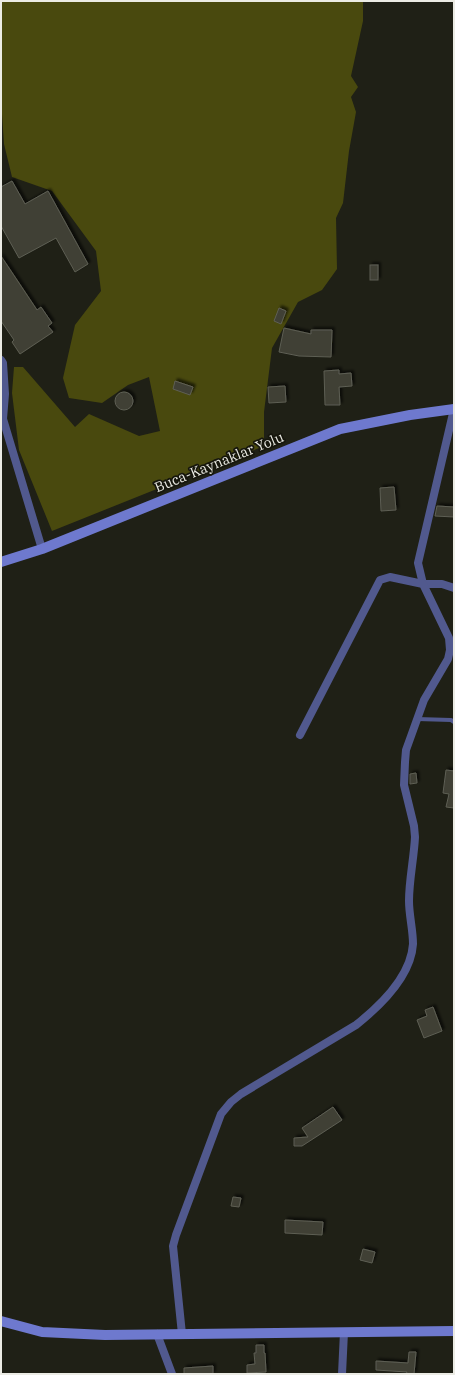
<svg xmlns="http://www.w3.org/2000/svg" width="455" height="1375" font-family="'IBM Plex Serif',serif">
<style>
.forest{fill:#49490e}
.building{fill:#3f3f34;stroke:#5e5f54;filter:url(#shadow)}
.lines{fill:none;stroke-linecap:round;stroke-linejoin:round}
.lane{stroke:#51598e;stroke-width:4}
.street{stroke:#51598e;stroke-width:8}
.secondary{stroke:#6e79ce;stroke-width:10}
.labels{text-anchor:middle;stroke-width:3.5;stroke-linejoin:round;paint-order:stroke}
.street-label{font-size:14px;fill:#ebebe4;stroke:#16160d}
</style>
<defs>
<filter id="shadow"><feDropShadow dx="2.5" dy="-2.5" stdDeviation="1" flood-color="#0009"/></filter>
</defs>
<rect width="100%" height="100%" fill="#1f2016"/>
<polygon class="forest" points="1,1 363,1 363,21 351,76 358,87 351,97 356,112 349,151 343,203 336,218 337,269 322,290 298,302 272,348 264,412 264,446 52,531 19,450 12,393 14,367 23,367 75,427 89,414 139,436 160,431 149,377 128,385 102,403 69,398 63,378 75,325 101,291 96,251 52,191 12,177 4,144 1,99"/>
<g class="building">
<polygon points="12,181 25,204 48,191 88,264 75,272 56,238 19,258 1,226 1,187"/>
<polygon points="1,256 37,310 41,307 52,323 48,326 53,332 20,354 12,342 14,340 1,321"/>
<rect x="370" y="265" width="8" height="15"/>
<polygon points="279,308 286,311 281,324 274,321"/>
<polygon points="284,328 311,334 311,330 332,330 331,357 299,356 279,352"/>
<polygon points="339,370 339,374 351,373 352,386 339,387 340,405 325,405 324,371"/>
<polygon points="175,381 193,387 190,395 173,389"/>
<polygon points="285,386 286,402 269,403 268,387"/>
<circle cx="124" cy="401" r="9"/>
<polygon points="394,487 396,510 381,511 380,488"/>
<polygon points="437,506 454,507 454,517 435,516"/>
<polygon points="446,770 454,771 454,808 446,807 449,794 443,793"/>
<polygon points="416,773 417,783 410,784 410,774"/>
<polygon points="433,1007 442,1031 424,1038 417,1020 427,1016 425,1010"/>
<polygon points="333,1107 342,1120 302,1146 294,1146 294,1138 308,1137 302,1128"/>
<polygon points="233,1197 241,1198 239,1207 231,1206"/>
<polygon points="285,1220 323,1222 322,1235 285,1233"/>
<polygon points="363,1249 375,1252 372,1263 360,1260"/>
<polygon points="256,1345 264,1345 264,1353 265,1353 266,1372 247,1373 247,1365 255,1364 254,1353 256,1353"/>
<polygon points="409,1352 416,1352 414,1374 406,1374 407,1372 376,1370 376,1361 408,1363"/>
<polygon points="213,1366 213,1374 184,1374 184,1368"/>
</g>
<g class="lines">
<polyline class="lane" points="417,719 451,720 454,722"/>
<g class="street">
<polyline points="1,360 3,363 5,394 3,419 42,549"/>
<polyline points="454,409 418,563 423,584 442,584 454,588"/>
<polyline points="157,1334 172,1374"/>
<path d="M182,1334L173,1246L176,1235L221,1114L231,1102L241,1094L356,1025C380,1006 411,976 413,944C413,930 409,915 409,901C409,880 414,858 415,837L414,826L404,785L405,762L406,750L424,700L448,659L450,650L449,638L423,584L390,577L380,580L300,735"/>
<polyline points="342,1374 344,1332"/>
</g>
<g class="secondary">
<polyline points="1,562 42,549 340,429 410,415 454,409"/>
<polyline points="1,1321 42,1332 105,1335 454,1331"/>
</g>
</g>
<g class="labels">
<g class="street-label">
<text transform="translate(219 462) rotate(-22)" y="5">Buca-Kaynaklar Yolu</text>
</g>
</g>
<rect width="455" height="1375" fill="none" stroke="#ebebe4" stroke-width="4"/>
</svg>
